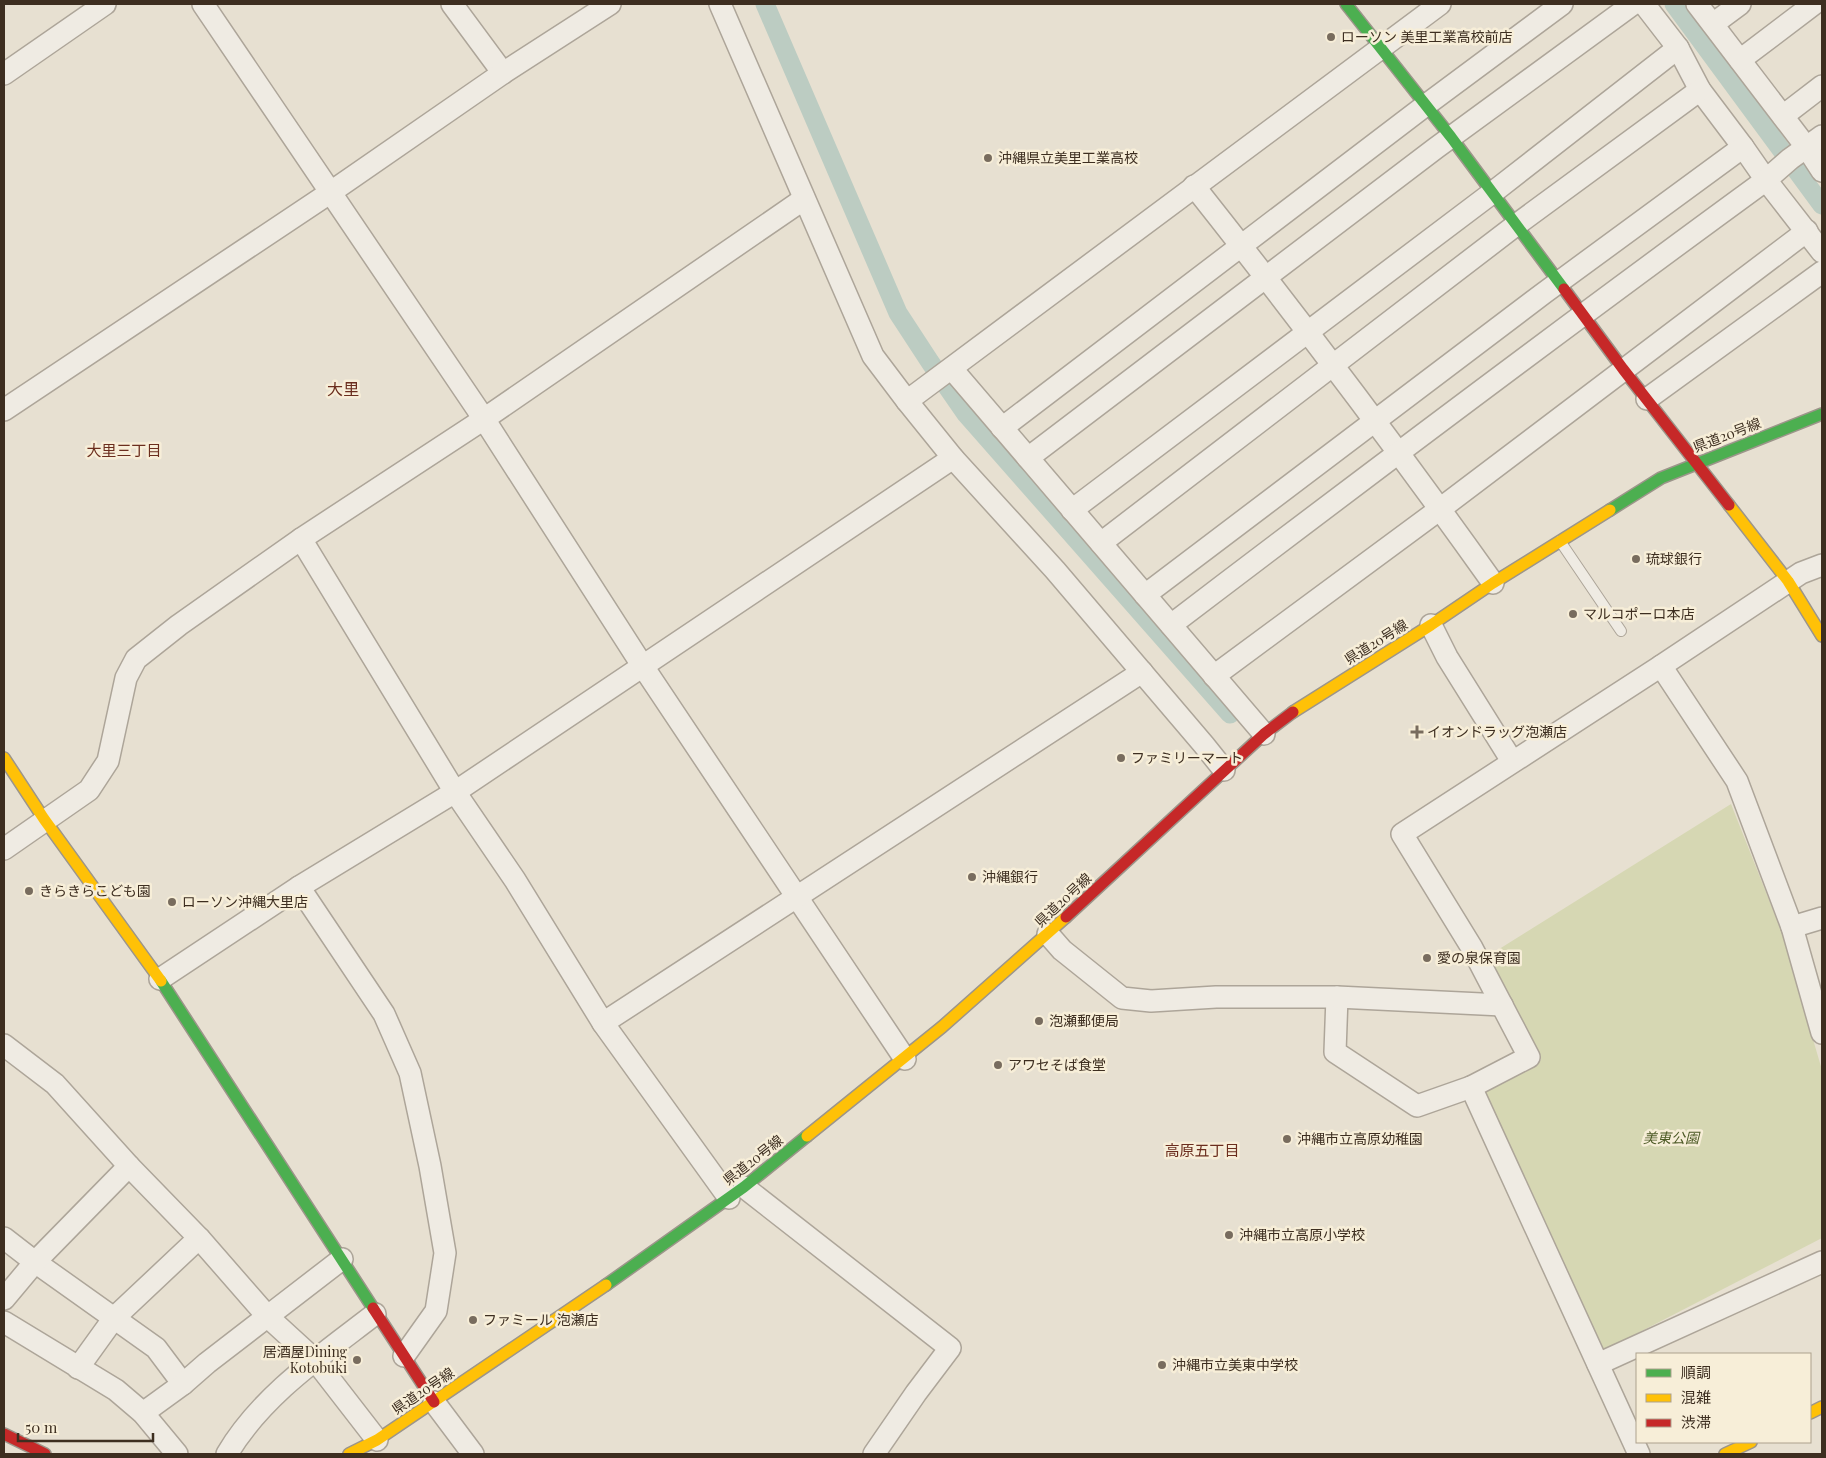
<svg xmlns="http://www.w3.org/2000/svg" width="1826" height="1458" font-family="'Playfair Display','Noto Sans JP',serif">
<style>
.green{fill:#d6d7b3}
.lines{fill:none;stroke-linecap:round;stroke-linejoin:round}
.canal{stroke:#bcccc2;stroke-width:19}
.lane-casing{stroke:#ada599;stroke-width:12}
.street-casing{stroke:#ada599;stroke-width:24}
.fast-casing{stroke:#9c958a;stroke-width:14}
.slow-casing{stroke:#9c958a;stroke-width:14}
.jam-casing{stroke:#9c958a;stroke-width:14}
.lane{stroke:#efebe3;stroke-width:10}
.street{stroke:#efebe3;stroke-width:21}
.fast{stroke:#4caf50;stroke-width:11}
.slow{stroke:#ffc107;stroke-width:11}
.jam{stroke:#c62828;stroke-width:11}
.poi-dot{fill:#786c5e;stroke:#f7eed8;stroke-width:2}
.labels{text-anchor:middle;stroke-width:5;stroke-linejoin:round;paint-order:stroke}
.poi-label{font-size:14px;fill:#3d2e20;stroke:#f7eed8;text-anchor:start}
.street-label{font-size:14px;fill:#3d2e20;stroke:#f7eed8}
.park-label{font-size:14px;font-style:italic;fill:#4d5a26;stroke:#f7eed8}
.neighbourhood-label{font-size:15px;fill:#6b2e1e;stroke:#f7eed8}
.quarter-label{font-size:16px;fill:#6b2e1e;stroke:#f7eed8}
</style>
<rect width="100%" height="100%" fill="#e7e0d1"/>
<polygon class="green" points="1731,804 1781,930 1822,1070 1822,1238 1603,1351 1482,1092 1541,1060 1488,956"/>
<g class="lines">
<g class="canal">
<polyline points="765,4 898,313 930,362 966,414 1230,714"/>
<polyline points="1674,4 1822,205"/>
</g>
<defs>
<polyline id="lane" points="1560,541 1621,631"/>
<g id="street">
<polyline points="203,4 484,419 642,665 905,1059"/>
<polyline points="452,4 503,73"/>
<polyline points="720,4 873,356 907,401 953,458 1055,570 1204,745 1224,770"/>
<polyline points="1644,4 1678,48 1700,90 1743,147 1766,180 1822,252"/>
<polyline points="1697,4 1807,148 1822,171"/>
<polyline points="1713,24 1740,4"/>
<polyline points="1740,60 1814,4"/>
<polyline points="4,74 105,4"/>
<polyline points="1783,116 1822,86"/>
<path d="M1194,186C1297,316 1397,448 1493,583"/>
<polyline points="952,369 1264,734"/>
<polyline points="1647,399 1822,272"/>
<polyline points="907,401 1440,4"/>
<polyline points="4,410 331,192 503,73 610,4"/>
<polyline points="1002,428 1426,105 1562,4"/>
<polyline points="1028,458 1436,148 1633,4"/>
<polyline points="1072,510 1492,193 1678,48"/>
<polyline points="301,539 455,792 515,880 603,1023 729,1198"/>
<polyline points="1101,543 1516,225 1700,90"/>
<polyline points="1145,595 1544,293 1743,147"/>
<path d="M1171,625C1368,475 1566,326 1766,180L1790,159L1822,136"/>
<polyline points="1431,625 1447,657 1512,761"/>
<polyline points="1661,666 1801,573 1822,565"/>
<polyline points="1214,676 1440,509 1807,231"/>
<polyline points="4,849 89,790 108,761 126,678 136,659 179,625 301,539 484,419 804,199"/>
<polyline points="299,887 384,1014 410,1073 430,1166 445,1253 436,1311 404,1356"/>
<polyline points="1792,927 1822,918"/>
<polyline points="1048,934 1062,950 1122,998 1151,1001 1216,997 1337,997 1335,1052 1417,1106 1471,1087 1529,1057 1472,948 1402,834 1661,666 1737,781 1792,927 1822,1033"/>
<polyline points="160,979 299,887 455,792 953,458"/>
<polyline points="1337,997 1502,1005"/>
<polyline points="603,1023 1142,672"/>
<polyline points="4,1045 55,1084 129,1166 199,1238 268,1317 315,1360 377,1440"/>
<polyline points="1471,1087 1639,1454"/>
<polyline points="744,1187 950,1348 916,1393 874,1454"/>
<polyline points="4,1238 35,1262 156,1348 183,1384"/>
<polyline points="4,1299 35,1262 129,1166"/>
<polyline points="4,1322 116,1390 143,1413 177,1454"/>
<polyline points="1598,1364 1822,1262"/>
<polyline points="78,1368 114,1318 199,1238"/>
<polyline points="434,1402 473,1454"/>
<polyline points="143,1413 183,1384 207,1363 342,1259"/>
<path d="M227,1454C262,1395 322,1355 375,1314"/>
</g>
<g id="fast">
<polyline points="1346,4 1451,137 1564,289"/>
<polyline points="1610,510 1661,478 1822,414"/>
<polyline points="161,981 373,1308"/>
<polyline points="606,1285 744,1187 807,1136"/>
</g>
<g id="slow">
<polyline points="1729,505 1788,581 1822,636"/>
<polyline points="1293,712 1431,625 1493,583 1610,510"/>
<polyline points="4,758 44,819 161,981"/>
<polyline points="807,1136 942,1027 1066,917"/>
<polyline points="1810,1413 1822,1407"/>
<polyline points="349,1454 377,1440 606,1285"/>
<polyline points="1725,1454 1751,1442"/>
</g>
<g id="jam">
<polyline points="1564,289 1623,369 1729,505"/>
<polyline points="1066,917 1264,734 1293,712"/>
<polyline points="373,1308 434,1402"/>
<polyline points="4,1434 45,1454"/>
</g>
</defs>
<use href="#lane" class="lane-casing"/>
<use href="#street" class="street-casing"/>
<use href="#fast" class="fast-casing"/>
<use href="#slow" class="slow-casing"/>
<use href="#jam" class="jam-casing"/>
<use href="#lane" class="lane"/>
<use href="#street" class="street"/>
<use href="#fast" class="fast"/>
<use href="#slow" class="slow"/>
<use href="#jam" class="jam"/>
</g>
<g class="poi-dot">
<circle cx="1331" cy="37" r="5"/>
<circle cx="988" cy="158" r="5"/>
<circle cx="1636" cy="559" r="5"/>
<circle cx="1573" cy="614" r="5"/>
<path d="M1414.5 724.5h5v5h5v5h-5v5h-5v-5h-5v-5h5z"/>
<circle cx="1121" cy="758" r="5"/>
<circle cx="972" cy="877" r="5"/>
<circle cx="29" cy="891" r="5"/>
<circle cx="172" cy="902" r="5"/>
<circle cx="1427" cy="958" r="5"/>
<circle cx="1039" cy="1021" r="5"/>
<circle cx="998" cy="1065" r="5"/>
<circle cx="1287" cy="1139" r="5"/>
<circle cx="1229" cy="1235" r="5"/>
<circle cx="473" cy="1320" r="5"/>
<circle cx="357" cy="1360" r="5"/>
<circle cx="1162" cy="1365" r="5"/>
</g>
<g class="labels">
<g class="poi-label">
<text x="1341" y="42">ローソン 美里工業高校前店</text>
<text x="998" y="163">沖縄県立美里工業高校</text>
<text x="1646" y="564">琉球銀行</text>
<text x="1583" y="619">マルコポーロ本店</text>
<text x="1427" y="737">イオンドラッグ泡瀬店</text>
<text x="1131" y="763">ファミリーマート</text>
<text x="982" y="882">沖縄銀行</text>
<text x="39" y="896">きらきらこども園</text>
<text x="182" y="907">ローソン沖縄大里店</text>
<text x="1437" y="963">愛の泉保育園</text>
<text x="1049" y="1026">泡瀬郵便局</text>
<text x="1008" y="1070">アワセそば食堂</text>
<text x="1297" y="1144">沖縄市立高原幼稚園</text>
<text x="1239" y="1240">沖縄市立高原小学校</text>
<text x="483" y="1325">ファミール 泡瀬店</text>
<text x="347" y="1357" text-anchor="end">居酒屋Dining<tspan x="347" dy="16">Kotobuki</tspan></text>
<text x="1172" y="1370">沖縄市立美東中学校</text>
</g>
<g class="street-label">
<text transform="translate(1727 435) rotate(-21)" y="5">県道20号線</text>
<text transform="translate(1376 642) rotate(-32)" y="5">県道20号線</text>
<text transform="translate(1063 900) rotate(-43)" y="5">県道20号線</text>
<text transform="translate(753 1160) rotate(-38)" y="5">県道20号線</text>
<text transform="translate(423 1391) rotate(-34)" y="5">県道20号線</text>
</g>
<g class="park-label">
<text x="1671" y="1143">美東公園</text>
</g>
<g class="neighbourhood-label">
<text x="124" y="456">大里三丁目</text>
<text x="1202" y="1156">高原五丁目</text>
</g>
<g class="quarter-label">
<text x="343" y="395">大里</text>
</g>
</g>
<rect width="1826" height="1458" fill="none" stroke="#3d2e20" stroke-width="10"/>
<rect x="1636" y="1353" width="175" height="90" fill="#f7eed8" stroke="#ada18e"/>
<rect x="1646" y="1369" width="25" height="8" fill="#4caf50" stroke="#ada18e"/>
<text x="1681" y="1378" font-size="15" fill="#3d2e20">順調</text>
<rect x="1646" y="1394" width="25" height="8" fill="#ffc107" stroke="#ada18e"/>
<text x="1681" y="1403" font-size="15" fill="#3d2e20">混雑</text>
<rect x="1646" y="1419" width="25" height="8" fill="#c62828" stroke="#ada18e"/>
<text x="1681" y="1428" font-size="15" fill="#3d2e20">渋滞</text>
<path d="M18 1433v8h135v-8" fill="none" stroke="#3d2e20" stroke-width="2.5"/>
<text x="25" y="1433" font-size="15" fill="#3d2e20" stroke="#f7eed8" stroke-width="4" paint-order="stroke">50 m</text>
</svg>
